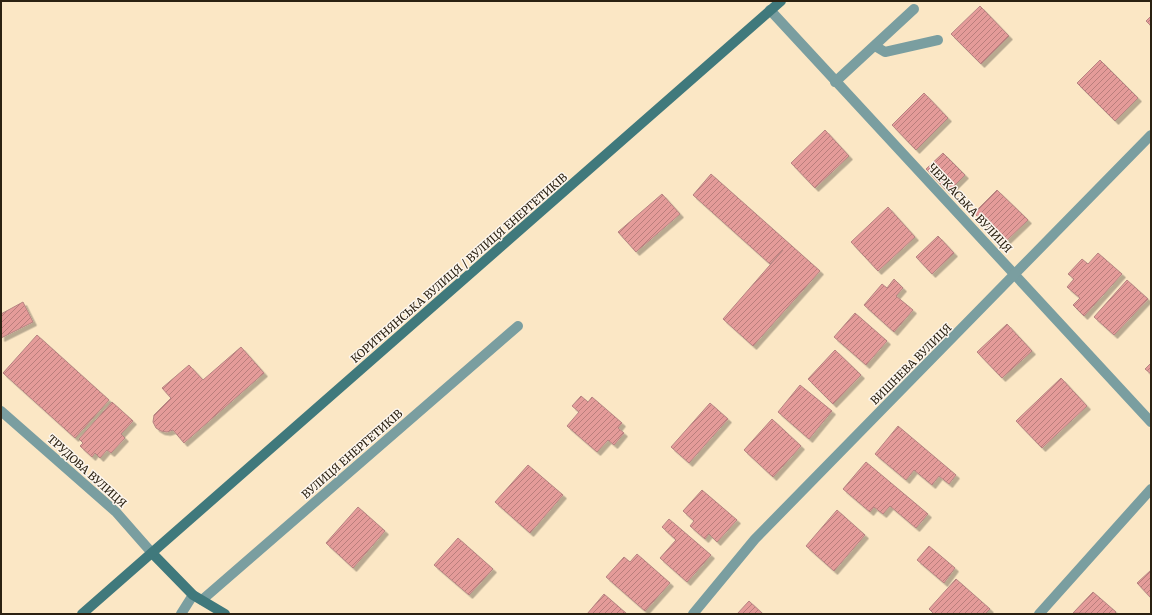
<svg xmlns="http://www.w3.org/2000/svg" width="1152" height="615" font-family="Merriweather,serif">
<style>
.building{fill:url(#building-hatch);stroke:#b68482;filter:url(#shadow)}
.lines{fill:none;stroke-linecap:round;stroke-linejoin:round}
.lane{stroke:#7a9ea0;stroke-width:10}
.street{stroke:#7a9ea0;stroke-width:10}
.secondary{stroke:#40797c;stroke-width:10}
.labels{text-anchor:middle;stroke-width:3;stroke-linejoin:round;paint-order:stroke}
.street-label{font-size:11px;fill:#2b2111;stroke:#fcf6ee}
</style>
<defs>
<pattern id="building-hatch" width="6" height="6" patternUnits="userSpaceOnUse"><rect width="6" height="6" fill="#e49b99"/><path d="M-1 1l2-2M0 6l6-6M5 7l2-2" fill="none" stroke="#b97e7b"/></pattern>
<filter id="shadow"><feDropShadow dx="3.5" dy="3.5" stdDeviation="0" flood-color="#0004"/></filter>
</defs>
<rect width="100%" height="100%" fill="#fbe7c5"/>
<g class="building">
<polygon points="980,6 1009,36 981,64 951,34"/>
<polygon points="1151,16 1151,26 1146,21"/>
<polygon points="1100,60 1138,98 1115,121 1077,83"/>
<polygon points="924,93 948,118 916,150 892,125"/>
<polygon points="825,130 849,156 815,188 791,163"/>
<polygon points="943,153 965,175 948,192 926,169"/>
<polygon points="711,174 820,271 753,346 723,319 783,250 770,264 693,195"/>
<polygon points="997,190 1028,220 1004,243 974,213"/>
<polygon points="662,194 680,214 636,252 618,232"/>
<polygon points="888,207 915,237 878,271 851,242"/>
<polygon points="938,236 954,253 932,274 916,257"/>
<polygon points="1098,253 1122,274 1084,316 1073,305 1080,298 1067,287 1074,279 1068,274 1082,259 1088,264"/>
<polygon points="894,279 903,288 896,296 913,310 894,332 864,305 882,284 887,288"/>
<polygon points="1127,280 1148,299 1114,335 1094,317"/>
<polygon points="23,302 33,322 1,338 1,314"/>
<polygon points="855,313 887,341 866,365 834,337"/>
<polygon points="1007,324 1032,351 1002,378 977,352"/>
<polygon points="37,335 109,400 75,438 3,373"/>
<polygon points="241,347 264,373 184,443 173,430 167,432 161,431 156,428 153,422 154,415 171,398 162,388 189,365 203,380"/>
<polygon points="835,350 861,375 833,404 808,379"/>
<polygon points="1151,363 1151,374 1145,369"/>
<polygon points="1061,378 1087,406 1042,448 1016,421"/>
<polygon points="800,385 832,411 809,439 778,412"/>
<polygon points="581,396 588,402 592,397 622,423 618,428 624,433 614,445 608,440 597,452 567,426 579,412 572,406"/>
<polygon points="112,402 133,421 121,434 125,438 111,453 107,450 100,458 95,453 92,457 80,446 83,443 79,439"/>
<polygon points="710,403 728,419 689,463 671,447"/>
<polygon points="772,419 801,446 773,477 744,450"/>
<polygon points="898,426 956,475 949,484 939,476 932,485 914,470 906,480 875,454"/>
<polygon points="866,462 928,514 916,528 890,506 883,514 874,507 870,512 843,489"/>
<polygon points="528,465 563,495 530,533 495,502"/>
<polygon points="702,490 737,520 717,542 709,534 705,539 690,526 694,521 683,511"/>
<polygon points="358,507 385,531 353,568 326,543"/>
<polygon points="837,510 865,535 834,571 806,546"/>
<polygon points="669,519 711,555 687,582 660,558 676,540 662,527"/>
<polygon points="458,538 493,569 469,595 434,565"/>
<polygon points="929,546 955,568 944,583 917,560"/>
<polygon points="637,554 670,583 645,611 606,577 624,557 630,562"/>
<polygon points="1151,570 1151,598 1137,583"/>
<polygon points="956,579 990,609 985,614 934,614 929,609"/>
<polygon points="1093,592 1116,612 1114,614 1073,613"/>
<polygon points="604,594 627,614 587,614"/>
<polygon points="749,601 763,614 737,614"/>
</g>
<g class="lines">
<polyline class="lane" points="875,46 885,52 938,40"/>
<g class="street">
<polyline points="770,10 1151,422"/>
<polyline points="835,82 914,9"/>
<polyline points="1,411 116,512 152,553"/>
<polyline points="202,600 518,326"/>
<polyline points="181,614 193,595"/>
<polyline points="693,614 755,539 1151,135"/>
<polyline points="1039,614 1151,489"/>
</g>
<g class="secondary">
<polyline points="152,553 193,595 225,614"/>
<polyline points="82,614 781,1"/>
</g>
</g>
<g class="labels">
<g class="street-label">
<text transform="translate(970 208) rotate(47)" y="4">ЧЕРКАСЬКА ВУЛИЦЯ</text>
<text transform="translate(459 268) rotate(-41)" y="4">КОРИТНЯНСЬКА ВУЛИЦЯ / ВУЛИЦЯ ЕНЕРГЕТИКІВ</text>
<text transform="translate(911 364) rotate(-45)" y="4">ВИШНЕВА ВУЛИЦЯ</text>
<text transform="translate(352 454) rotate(-41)" y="4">ВУЛИЦЯ ЕНЕРГЕТИКІВ</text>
<text transform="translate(87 471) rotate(42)" y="4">ТРУДОВА ВУЛИЦЯ</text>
</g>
</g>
<rect width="1152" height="615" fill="none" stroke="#2b2111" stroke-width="4"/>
</svg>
